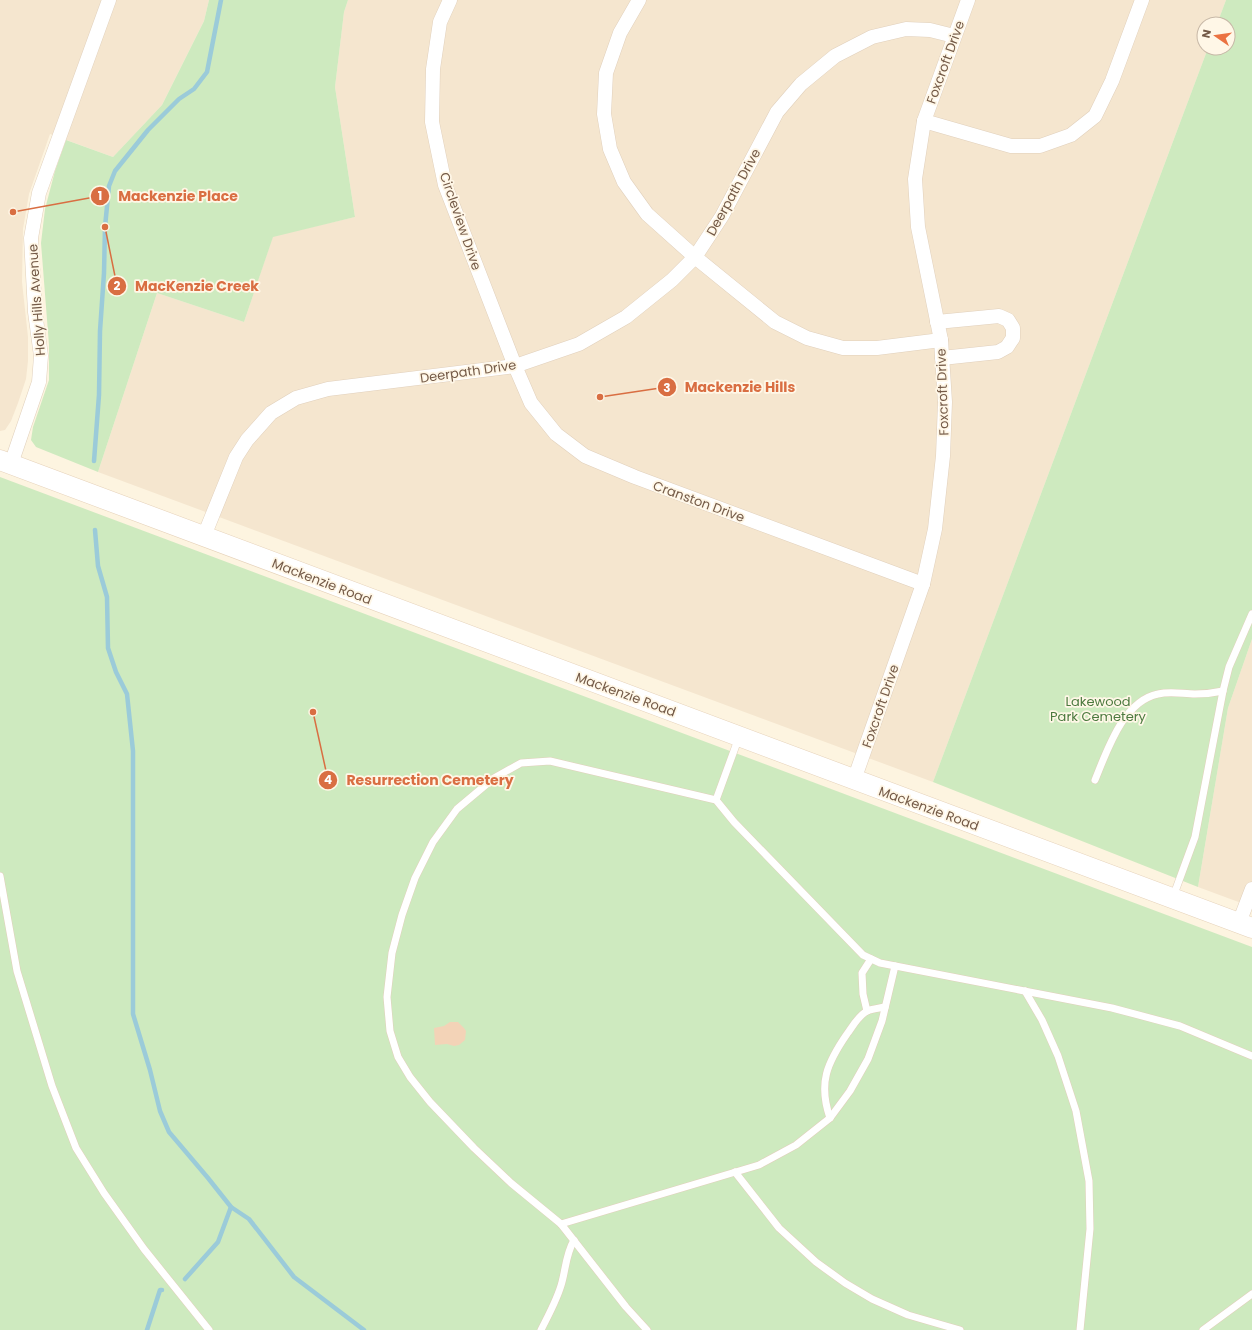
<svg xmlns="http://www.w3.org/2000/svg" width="1252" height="1330" font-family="Poppins,sans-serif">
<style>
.residential{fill:#f5e6cf}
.green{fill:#ceeabf}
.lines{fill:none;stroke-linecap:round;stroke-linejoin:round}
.stream{stroke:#9bcbd9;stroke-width:4.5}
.building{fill:#f3d3b7}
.service-casing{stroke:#e1d0bc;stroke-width:8}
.minor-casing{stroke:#e1d0bc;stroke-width:15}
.secondary-casing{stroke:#e6d2ba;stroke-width:21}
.service{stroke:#fff;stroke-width:7}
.minor{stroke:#fff;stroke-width:14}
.secondary{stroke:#fff;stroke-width:20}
.labels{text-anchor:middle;stroke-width:3.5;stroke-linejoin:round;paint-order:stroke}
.street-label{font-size:13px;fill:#745a47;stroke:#fff7e7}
.park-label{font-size:13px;fill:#4c7a3f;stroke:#fff7e7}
.leader{fill:none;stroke:#d96e42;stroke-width:1.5}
.callout-dot{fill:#d96e42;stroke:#fff7e7;stroke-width:1.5}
.mark-label{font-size:12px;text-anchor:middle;font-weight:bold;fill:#fff}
.callout-label{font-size:14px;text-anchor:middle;font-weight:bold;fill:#d96e42;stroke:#fff7e7;stroke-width:3.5;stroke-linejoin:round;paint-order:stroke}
</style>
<rect width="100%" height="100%" fill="#fdf4e0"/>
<g class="residential">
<polygon points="0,0 209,0 204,21 162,105 113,157 50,134 29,194 23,229 22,282 28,337 28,361 26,379 18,403 11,421 5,430 0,431"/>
<polygon points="348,0 1226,0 1217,24 1204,24 1204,48 1208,48 933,782 98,472 157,293 244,322 273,236 355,217 335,87 344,12"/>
<polygon points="1252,639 1252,907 1198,887 1228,708"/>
</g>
<g class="green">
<polygon points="209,0 348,0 344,12 335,87 355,217 273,237 244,322 157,293 98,472 36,447 31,440 33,427 49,380 49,345 41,243 45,209 55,171 66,140 113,157 162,105 204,21"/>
<polygon points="1226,0 1252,0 1252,639 1228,708 1198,887 933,782 1208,48 1228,48 1228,24 1217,24"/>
<polygon points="0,477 1252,947 1252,1330 0,1330"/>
</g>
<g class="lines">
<g class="stream">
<polyline points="94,461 99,395 100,331 104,273 105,227 109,186 115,171 148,130 179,99 194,89 207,72 221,0"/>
<polyline points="95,530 98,566 107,597 108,648 116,672 127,694 133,751 133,1014 150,1070 160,1111 169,1132 208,1178 231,1207 249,1219 294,1277 364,1330"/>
<polyline points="185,1279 218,1242 231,1207"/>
<polyline points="147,1330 160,1290 162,1290"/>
</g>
</g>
<polygon class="building" points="450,1022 458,1022 464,1028 466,1031 465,1040 459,1045 454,1046 447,1044 435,1045 434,1028 444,1026"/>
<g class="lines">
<defs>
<g id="service">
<path d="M1095,780C1107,751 1123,701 1158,694C1171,691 1183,694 1195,694C1205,694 1214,693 1223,691"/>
<polyline points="716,800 739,737"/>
<polyline points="0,876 17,971 52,1086 76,1148 104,1193 144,1249 209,1330"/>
<polyline points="1173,897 1195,837 1223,691 1229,667 1252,614"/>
<polyline points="1025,991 1042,1020 1058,1056 1076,1111 1089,1181 1090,1229 1080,1330"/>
<polyline points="867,1011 863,994 862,973 871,959"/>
<path d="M830,1118C818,1083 827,1063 847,1034C853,1026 858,1016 867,1011C872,1009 880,1008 885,1007"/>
<polyline points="735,1172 779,1228 816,1262 845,1283 872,1299 908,1315 960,1330"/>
<polyline points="561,1224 759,1165 796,1145 830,1118 850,1091 868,1059 882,1021 895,966"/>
<path d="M541,1330C549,1314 558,1298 562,1282C566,1267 566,1254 574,1240"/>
<polyline points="647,1330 626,1307 561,1224 511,1183 474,1148 430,1102 410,1077 398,1057 390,1031 387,997 392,953 402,915 415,878 433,842 457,809 494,778 521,763 550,761 716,800 734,822 863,955 880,963 1112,1008 1180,1026 1252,1056"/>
<polyline points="1203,1330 1252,1294"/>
</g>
<g id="minor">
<polyline points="450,0 440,22 433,69 432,122 445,185 515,366 531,403 556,434 585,456 635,477 923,584"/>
<polyline points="639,0 620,33 606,73 604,114 610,149 624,182 647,214 695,257 775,322 807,338 843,348 877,348 941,340"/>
<polyline points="924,121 1011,146 1040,146 1071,135 1095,116 1112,81 1142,0"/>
<polyline points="937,322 999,316 1008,320 1013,328 1013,338 1007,347 998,352 942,358"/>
<polyline points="11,464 39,382 41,356 35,312 31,238 39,193 109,0"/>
<polyline points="204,536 236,457 247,440 271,413 296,398 328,389 515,366 579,344 626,317 672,280 695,257 722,216 777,112 801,84 835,56 872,37 906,29 930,30 954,36"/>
<polyline points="854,780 923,584 935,529 943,456 945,402 941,340 918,227 915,179 924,121 968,0"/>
<polyline points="1239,923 1252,889"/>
</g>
<polyline id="secondary" points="0,460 1252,928"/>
</defs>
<use href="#service" class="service-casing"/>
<use href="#minor" class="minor-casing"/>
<use href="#secondary" class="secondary-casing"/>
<use href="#service" class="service"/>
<use href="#minor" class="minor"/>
<use href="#secondary" class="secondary"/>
</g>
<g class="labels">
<g class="street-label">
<text transform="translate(945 62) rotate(-70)" y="5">Foxcroft Drive</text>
<text transform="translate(733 192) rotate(-61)" y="5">Deerpath Drive</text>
<text transform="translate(461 221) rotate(71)" y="5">Circleview Drive</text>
<text transform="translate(36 300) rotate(-94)" y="5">Holly Hills Avenue</text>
<text transform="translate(468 371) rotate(-8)" y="5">Deerpath Drive</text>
<text transform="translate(942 392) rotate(-92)" y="5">Foxcroft Drive</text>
<text transform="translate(699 501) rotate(20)" y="5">Cranston Drive</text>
<text transform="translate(322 581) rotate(21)" y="5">Mackenzie Road</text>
<text transform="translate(626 694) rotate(20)" y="5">Mackenzie Road</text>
<text transform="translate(880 706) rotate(-71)" y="5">Foxcroft Drive</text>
<text transform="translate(929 808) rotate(20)" y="5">Mackenzie Road</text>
</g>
<g class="park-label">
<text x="1098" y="706">Lakewood<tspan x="1098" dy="15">Park Cemetery</tspan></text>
</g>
</g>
<path class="leader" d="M13 212L100 196M105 227L117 286M600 397L667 387M313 712L328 780"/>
<g class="callout-dot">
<circle cx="13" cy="212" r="4"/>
<circle cx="105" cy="227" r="4"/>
<circle cx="600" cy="397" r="4"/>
<circle cx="313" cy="712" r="4"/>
<circle cx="100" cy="196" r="10"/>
<circle cx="117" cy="286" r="10"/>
<circle cx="667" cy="387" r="10"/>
<circle cx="328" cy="780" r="10"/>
</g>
<g class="mark-label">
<text x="100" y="200">1</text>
<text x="117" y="290">2</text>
<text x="667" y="392">3</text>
<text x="328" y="784">4</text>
</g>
<g class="callout-label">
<text x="178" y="201">Mackenzie Place</text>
<text x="197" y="291">MacKenzie Creek</text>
<text x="740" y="392">Mackenzie Hills</text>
<text x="430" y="785">Resurrection Cemetery</text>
</g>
<g transform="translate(1216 36) rotate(283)"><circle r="19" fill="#fff7e7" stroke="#c7b8a7"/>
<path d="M0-3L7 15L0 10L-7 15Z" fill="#eb7241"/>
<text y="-6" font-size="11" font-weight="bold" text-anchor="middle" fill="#745a47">N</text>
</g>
</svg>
